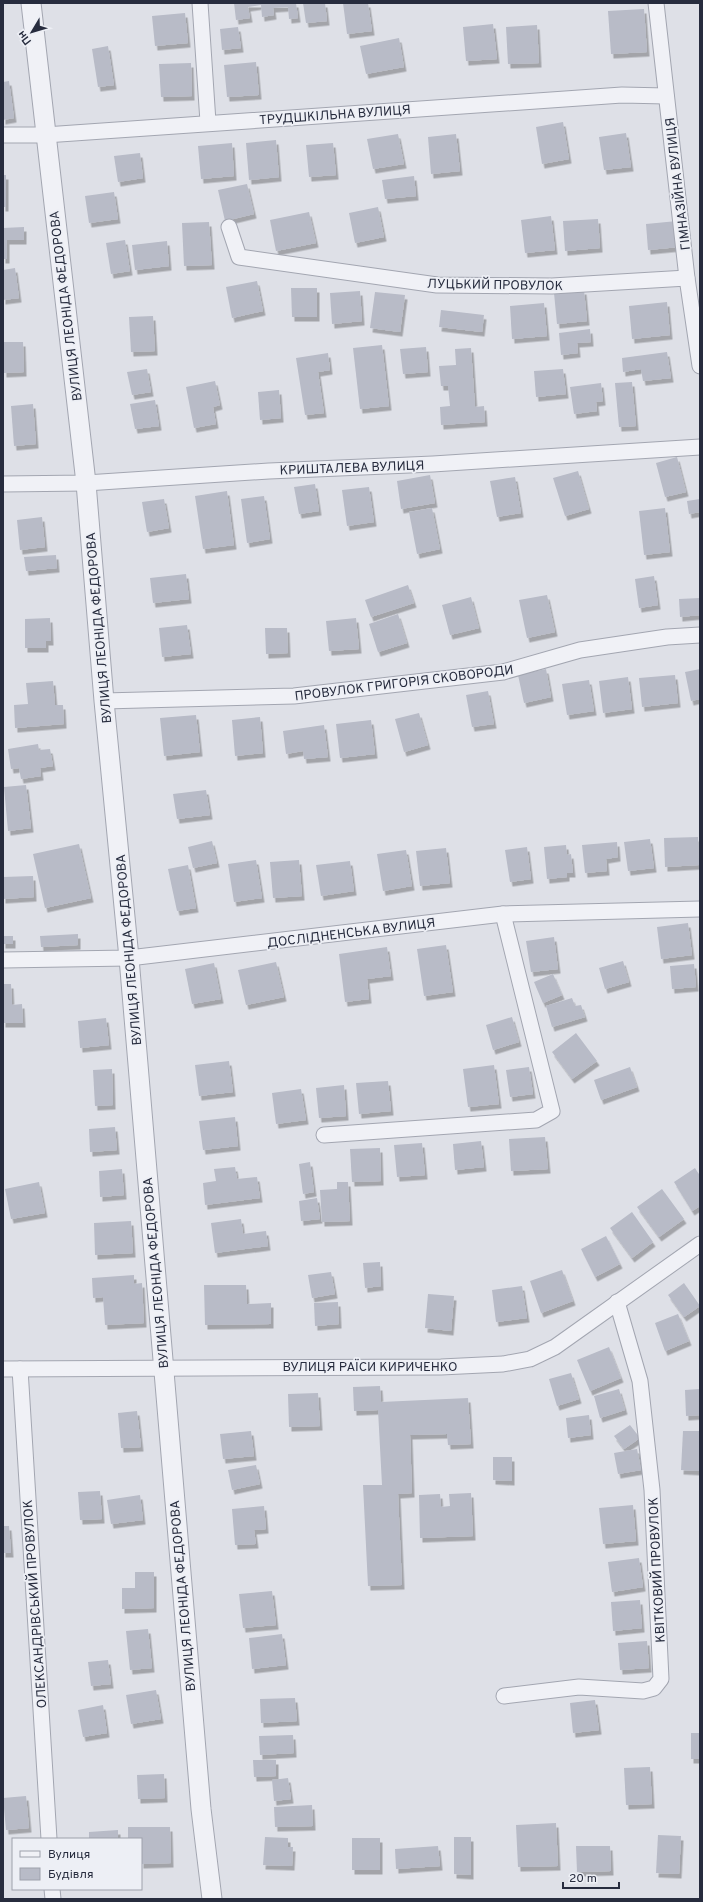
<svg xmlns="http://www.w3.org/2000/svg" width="703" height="1902" font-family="Overpass,sans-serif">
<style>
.building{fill:#b8bbc7;filter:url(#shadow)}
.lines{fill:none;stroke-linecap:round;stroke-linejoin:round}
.minor-casing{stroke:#a3a6b1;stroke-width:17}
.tertiary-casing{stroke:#a3a6b1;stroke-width:21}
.minor{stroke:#f0f1f6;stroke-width:15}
.tertiary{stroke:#f0f1f6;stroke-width:19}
.labels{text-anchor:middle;stroke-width:3.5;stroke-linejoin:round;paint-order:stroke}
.street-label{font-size:13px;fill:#272c3e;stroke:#edeff5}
</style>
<defs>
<filter id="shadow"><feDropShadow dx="2.5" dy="4.5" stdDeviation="0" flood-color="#0004"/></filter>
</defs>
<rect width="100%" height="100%" fill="#dee0e7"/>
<g class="building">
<polygon points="234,3 296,3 298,18 289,19 288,7 273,8 274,15 262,17 261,5 248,7 250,18 236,20"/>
<polygon points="303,3 325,3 327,21 306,23"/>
<polygon points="343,3 368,3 372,31 347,34"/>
<polygon points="644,9 647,52 611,54 608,11"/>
<polygon points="185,13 188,43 155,46 152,16"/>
<polygon points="493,24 497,59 466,61 463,27"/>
<polygon points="537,25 539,63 508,64 506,27"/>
<polygon points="238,27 241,48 222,50 220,29"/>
<polygon points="399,38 404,67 366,74 360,46"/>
<polygon points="108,46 114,85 98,87 92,49"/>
<polygon points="256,62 259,95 227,97 224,65"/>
<polygon points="191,63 192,96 161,97 159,64"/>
<polygon points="9,81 14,118 3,120 3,82"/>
<polygon points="563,122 569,159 542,164 536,127"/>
<polygon points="626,133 631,167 604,170 599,137"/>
<polygon points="398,134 404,164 373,169 367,139"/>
<polygon points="456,134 460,171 431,174 428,137"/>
<polygon points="276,140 279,177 249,180 246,143"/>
<polygon points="232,143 234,176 201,179 198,146"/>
<polygon points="333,143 336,175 309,177 306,145"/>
<polygon points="140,153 143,178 118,182 114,156"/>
<rect x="3" y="175" width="3" height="32"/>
<polygon points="414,176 416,196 385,199 382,180"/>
<polygon points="247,184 254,214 225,221 218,190"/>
<polygon points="114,192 118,219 89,223 85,196"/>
<polygon points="378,207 384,237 355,243 349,213"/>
<polygon points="309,212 316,243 276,251 270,220"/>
<polygon points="551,216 555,250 525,253 521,220"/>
<polygon points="598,219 600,248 565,251 563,221"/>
<polygon points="677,221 679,247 648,250 646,224"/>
<polygon points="209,222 212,265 184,266 182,223"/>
<polygon points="24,227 24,240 7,240 7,259 3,259 3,228"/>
<polygon points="125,240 130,271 111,274 106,243"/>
<polygon points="167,241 169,266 135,270 132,245"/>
<polygon points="15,268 19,298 3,300 3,270"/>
<polygon points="257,281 263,311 232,318 226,287"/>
<polygon points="291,288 317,288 317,317 292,317"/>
<polygon points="584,290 587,321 557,324 554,293"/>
<polygon points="360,291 362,321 332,324 330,293"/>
<polygon points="375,292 405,295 400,332 370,328"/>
<polygon points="667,302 670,335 632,339 629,306"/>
<polygon points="544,303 547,336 512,339 510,306"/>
<polygon points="441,310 484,315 482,332 439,327"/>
<polygon points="153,316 155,351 131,352 129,317"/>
<polygon points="590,329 591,342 577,343 578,353 561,355 559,333"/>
<polygon points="3,342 23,342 24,372 4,373"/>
<polygon points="382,345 389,406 360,409 353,348"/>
<polygon points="426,347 428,372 403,374 400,349"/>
<polygon points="471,348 475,407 484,406 485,422 441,425 440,407 450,406 448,386 441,386 439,366 456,365 455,349"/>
<polygon points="667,352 671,378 643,381 641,369 623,372 622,358"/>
<polygon points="328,353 330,370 318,372 324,413 305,415 296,358"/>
<polygon points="147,369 151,392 132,395 127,372"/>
<polygon points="563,369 566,394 536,397 534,371"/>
<polygon points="215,381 220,405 213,407 216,424 194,428 186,387"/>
<polygon points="632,382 636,426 619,427 615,383"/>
<polygon points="601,383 603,401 596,402 597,411 574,414 570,387"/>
<polygon points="279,390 281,418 260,420 258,392"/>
<polygon points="155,400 159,426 135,429 130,404"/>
<polygon points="33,404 36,444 14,446 11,406"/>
<polygon points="677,457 686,492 665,497 656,463"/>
<polygon points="578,471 589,509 565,516 553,478"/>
<polygon points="430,475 435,503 401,509 397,481"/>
<polygon points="515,477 521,513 497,517 490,481"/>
<polygon points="315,484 319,511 299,514 294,487"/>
<polygon points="369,487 374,522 347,526 342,490"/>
<polygon points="227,491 234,545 203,549 195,496"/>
<polygon points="264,496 270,539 247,543 241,499"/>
<polygon points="164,499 169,528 147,532 142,502"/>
<polygon points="700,499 700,512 689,514 687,501"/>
<polygon points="432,508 440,549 417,554 409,512"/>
<polygon points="665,508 670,552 644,555 639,511"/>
<polygon points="42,517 45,547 20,550 17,520"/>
<polygon points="56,555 57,568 26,571 24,557"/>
<polygon points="186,574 189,599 153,603 150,578"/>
<polygon points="654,576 658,605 639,608 635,579"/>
<polygon points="408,585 414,603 371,617 365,600"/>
<polygon points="547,595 555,632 527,638 519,600"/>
<polygon points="471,597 479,628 450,635 442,605"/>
<polygon points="700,598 700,615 680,617 679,599"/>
<polygon points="398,614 407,643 378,652 369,624"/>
<polygon points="50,618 51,641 46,641 46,648 25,648 25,619"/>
<polygon points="356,618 359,649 329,651 326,621"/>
<polygon points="187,625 191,654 162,657 159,628"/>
<polygon points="265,628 287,628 288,653 266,654"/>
<polygon points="546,669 551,697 524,703 518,675"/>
<polygon points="700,669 700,699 691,701 685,672"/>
<polygon points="675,675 678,703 642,707 639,678"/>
<polygon points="628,677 632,709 603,713 599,681"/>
<polygon points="589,680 594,711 567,715 562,684"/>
<polygon points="53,681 55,705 63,705 64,724 15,728 14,705 28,704 26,683"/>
<polygon points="488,691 494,724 472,727 466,695"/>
<polygon points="419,713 428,745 404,752 395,719"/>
<polygon points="196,715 200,752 164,756 160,718"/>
<polygon points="260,717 263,753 235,756 232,720"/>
<polygon points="371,720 375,754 340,758 336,724"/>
<polygon points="324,725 328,757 304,759 303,751 286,754 283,731"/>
<polygon points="38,744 39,750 50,749 53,766 40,768 41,776 21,779 19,768 11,769 8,749"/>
<polygon points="26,785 31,828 8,831 4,787"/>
<polygon points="206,790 210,815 177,819 173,794"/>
<polygon points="698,837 699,865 665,867 664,838"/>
<polygon points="650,839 654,868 628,871 624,842"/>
<polygon points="212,841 217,863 193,868 188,847"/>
<polygon points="617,842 618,857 606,859 607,871 585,873 582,845"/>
<polygon points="79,844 91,898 45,908 33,854"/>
<polygon points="566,845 567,855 571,854 573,873 567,873 567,877 547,879 544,847"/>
<polygon points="527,847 531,879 510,882 505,850"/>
<polygon points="446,848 450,883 420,886 416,851"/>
<polygon points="406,850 412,886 383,891 377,854"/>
<polygon points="256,860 262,898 234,902 228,864"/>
<polygon points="299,860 302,896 273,898 270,862"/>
<polygon points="350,861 354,891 321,896 316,865"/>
<polygon points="188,865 196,908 177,911 168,869"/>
<polygon points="33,876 34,897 3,899 3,877"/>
<polygon points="688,923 692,955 661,959 657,927"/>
<polygon points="78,934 78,945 41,947 40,936"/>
<rect x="3" y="936" width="10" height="8"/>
<polygon points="554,937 558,969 531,972 526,941"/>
<polygon points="446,945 453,992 424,996 417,949"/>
<polygon points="387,947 391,976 367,979 369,999 345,1002 339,954"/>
<polygon points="623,961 629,982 605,989 599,968"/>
<polygon points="276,962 284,997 246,1005 238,970"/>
<polygon points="214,963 221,999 192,1004 185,969"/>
<polygon points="694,964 696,987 672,989 670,966"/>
<polygon points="553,974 562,995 543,1003 534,982"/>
<polygon points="3,984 11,984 12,1005 22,1004 23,1023 3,1023"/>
<polygon points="572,998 575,1006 581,1005 585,1017 552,1027 546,1006"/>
<polygon points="512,1017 519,1042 493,1050 486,1025"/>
<polygon points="106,1018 109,1045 80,1048 78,1021"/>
<polygon points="576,1033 597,1061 572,1079 552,1052"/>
<polygon points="229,1061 233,1092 199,1096 195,1065"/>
<polygon points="494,1065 499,1104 468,1107 463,1069"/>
<polygon points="529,1067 533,1094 510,1097 506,1070"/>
<polygon points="630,1067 637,1087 601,1100 594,1080"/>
<polygon points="112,1069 113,1105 95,1106 93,1070"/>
<polygon points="388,1081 391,1111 359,1114 356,1083"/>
<polygon points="344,1085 346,1116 319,1118 316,1088"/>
<polygon points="301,1089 306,1120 276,1124 272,1093"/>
<polygon points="235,1117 238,1146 203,1150 199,1121"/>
<polygon points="115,1127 117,1150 90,1152 89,1129"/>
<polygon points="545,1137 548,1169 511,1171 509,1139"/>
<polygon points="481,1141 484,1167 455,1170 453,1144"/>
<polygon points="422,1143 425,1175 397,1177 394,1145"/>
<polygon points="380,1148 381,1181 352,1182 350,1149"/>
<polygon points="310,1162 314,1192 303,1194 299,1164"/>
<polygon points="235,1167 237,1179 257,1177 260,1198 205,1205 203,1183 216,1181 214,1169"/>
<polygon points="695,1168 700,1176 700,1206 692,1211 674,1182"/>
<polygon points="122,1169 124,1195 100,1197 99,1171"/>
<polygon points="39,1182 45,1213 11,1219 5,1189"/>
<polygon points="337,1182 348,1182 350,1221 322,1222 320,1190 337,1189"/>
<polygon points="662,1189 684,1219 659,1237 637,1207"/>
<polygon points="317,1198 320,1219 301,1221 299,1201"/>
<polygon points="632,1212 653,1242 632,1258 610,1228"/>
<polygon points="241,1219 243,1234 266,1231 268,1246 215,1253 211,1223"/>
<polygon points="131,1221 133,1253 95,1255 94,1223"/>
<polygon points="606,1236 620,1264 595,1277 581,1249"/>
<polygon points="380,1262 381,1286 365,1288 363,1263"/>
<polygon points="562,1270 573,1301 541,1313 530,1281"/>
<polygon points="331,1272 335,1294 312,1298 308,1275"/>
<polygon points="134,1275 134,1284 142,1283 144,1323 105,1325 103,1297 93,1298 92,1278"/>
<polygon points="684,1283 700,1306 684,1317 668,1295"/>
<polygon points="204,1285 246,1285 247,1304 271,1303 271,1324 205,1325"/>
<polygon points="522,1286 527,1318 496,1322 492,1290"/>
<polygon points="428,1294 454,1296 451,1331 425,1328"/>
<polygon points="338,1302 339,1324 315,1326 314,1303"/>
<polygon points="678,1314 689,1341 665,1351 655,1323"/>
<polygon points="609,1347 621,1378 590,1391 577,1360"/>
<polygon points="571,1373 579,1399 557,1406 549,1379"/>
<polygon points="380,1386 381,1402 468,1398 471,1444 448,1445 447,1434 410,1435 412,1493 398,1494 402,1585 368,1586 363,1485 382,1485 378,1410 354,1411 353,1387"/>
<polygon points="619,1389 625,1410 600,1418 594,1396"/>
<polygon points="700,1389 700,1415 686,1416 685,1390"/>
<polygon points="318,1393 320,1426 289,1427 288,1394"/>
<polygon points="137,1411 141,1447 121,1448 118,1413"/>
<polygon points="589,1415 591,1435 568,1438 566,1418"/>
<polygon points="630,1425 640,1438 624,1449 614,1436"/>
<polygon points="251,1431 254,1456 223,1459 220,1434"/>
<polygon points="683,1431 700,1431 700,1471 681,1470"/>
<polygon points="637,1449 641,1470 618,1474 614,1453"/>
<polygon points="493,1457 512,1457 512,1481 493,1480"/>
<polygon points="256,1465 260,1484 232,1490 228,1470"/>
<polygon points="100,1491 102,1519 80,1520 78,1492"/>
<polygon points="471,1493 473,1536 420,1538 419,1495 440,1494 441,1507 450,1506 449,1494"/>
<polygon points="140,1495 143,1520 111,1524 107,1500"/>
<polygon points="633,1505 636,1541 603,1544 599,1508"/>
<polygon points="264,1506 266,1529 254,1530 256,1544 235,1545 232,1509"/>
<polygon points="3,1526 9,1526 11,1553 3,1553"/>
<polygon points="639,1558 643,1587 612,1592 608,1562"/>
<polygon points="135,1572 154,1572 154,1608 122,1609 122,1588 135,1588"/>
<polygon points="272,1591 276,1625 243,1628 239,1594"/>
<polygon points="640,1600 642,1628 613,1631 611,1602"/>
<polygon points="148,1629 152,1668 130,1670 126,1631"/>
<polygon points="282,1634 286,1665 252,1669 249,1638"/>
<polygon points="647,1641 649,1668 620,1670 618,1643"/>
<polygon points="108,1660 111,1684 91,1686 88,1662"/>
<polygon points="156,1690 161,1719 131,1724 126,1695"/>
<polygon points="295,1698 297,1721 261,1723 260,1699"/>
<polygon points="595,1700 599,1730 573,1733 570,1703"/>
<polygon points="103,1705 107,1733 83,1737 78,1710"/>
<rect x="691" y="1733" width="9" height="26"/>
<polygon points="293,1735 294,1753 260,1755 259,1736"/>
<polygon points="253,1760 276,1760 276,1776 254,1777"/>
<polygon points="650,1767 652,1804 626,1805 624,1768"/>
<polygon points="164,1774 165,1798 138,1799 137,1775"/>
<polygon points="288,1778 291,1799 274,1801 272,1780"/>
<polygon points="26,1796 29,1828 6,1830 3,1798"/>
<polygon points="312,1805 313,1826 275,1827 274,1807"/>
<polygon points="556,1823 558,1866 518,1867 516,1825"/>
<polygon points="128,1827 170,1827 171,1863 141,1864 141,1839 128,1839"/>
<polygon points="118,1830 118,1839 89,1839 89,1832"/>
<polygon points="658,1835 681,1836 679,1874 656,1873"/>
<polygon points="265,1837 288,1838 288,1847 293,1847 292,1866 263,1865"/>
<polygon points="454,1837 471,1837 471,1875 454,1874"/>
<rect x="352" y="1838" width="28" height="32"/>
<polygon points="438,1846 440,1866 396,1869 395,1849"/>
<polygon points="576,1846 610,1846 611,1871 577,1872"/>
</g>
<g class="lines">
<defs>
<g id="minor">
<polyline points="200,3 208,122"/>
<polyline points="656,3 687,278 700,366"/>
<polyline points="3,135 45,135 622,95 666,96"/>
<polyline points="229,227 239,257 437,285 552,286 687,278"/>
<polyline points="3,484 86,483 269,471 433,464 700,447"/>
<polyline points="104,701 294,696 503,672 580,650 667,637 700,635"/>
<polyline points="3,960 129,958 503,914 700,909"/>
<polyline points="324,1135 536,1120 552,1111 503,914"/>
<polyline points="3,1369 441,1367 503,1364 530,1359 555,1347 700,1244"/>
<polyline points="20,1369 49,1839"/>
<polyline points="504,1696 579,1687 643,1691 654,1688 661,1679 652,1490 640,1381 617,1302"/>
<polyline points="52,1889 53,1899"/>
</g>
<polyline id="tertiary" points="31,3 86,483 104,701 129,958 201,1809 212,1899"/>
</defs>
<use href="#minor" class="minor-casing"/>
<use href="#tertiary" class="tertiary-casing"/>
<use href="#minor" class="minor"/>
<use href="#tertiary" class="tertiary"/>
</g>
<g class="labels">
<g class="street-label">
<text transform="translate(335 114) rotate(-4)" y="5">ТРУДШКІЛЬНА ВУЛИЦЯ</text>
<text transform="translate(677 184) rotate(-97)" y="5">ГІМНАЗІЙНА ВУЛИЦЯ</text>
<text transform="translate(495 284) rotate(1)" y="5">ЛУЦЬКИЙ ПРОВУЛОК</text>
<text transform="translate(65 306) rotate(-97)" y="5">ВУЛИЦЯ ЛЕОНІДА ФЕДОРОВА</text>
<text transform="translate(352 467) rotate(-2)" y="5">КРИШТАЛЕВА ВУЛИЦЯ</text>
<text transform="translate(98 628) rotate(-95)" y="5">ВУЛИЦЯ ЛЕОНІДА ФЕДОРОВА</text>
<text transform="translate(404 682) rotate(-7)" y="5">ПРОВУЛОК ГРИГОРІЯ СКОВОРОДИ</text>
<text transform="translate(351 932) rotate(-7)" y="5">ДОСЛІДНЕНСЬКА ВУЛИЦЯ</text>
<text transform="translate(128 950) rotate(-95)" y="5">ВУЛИЦЯ ЛЕОНІДА ФЕДОРОВА</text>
<text transform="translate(155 1273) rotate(-95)" y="5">ВУЛИЦЯ ЛЕОНІДА ФЕДОРОВА</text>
<text x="370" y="1371">ВУЛИЦЯ РАЇСИ КИРИЧЕНКО</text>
<text transform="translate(656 1570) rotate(-93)" y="5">КВІТКОВИЙ ПРОВУЛОК</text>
<text transform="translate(182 1596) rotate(-95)" y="5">ВУЛИЦЯ ЛЕОНІДА ФЕДОРОВА</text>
<text transform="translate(34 1604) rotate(-94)" y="5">ОЛЕКСАНДРІВСЬКИЙ ПРОВУЛОК</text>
</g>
</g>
<rect width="703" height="1902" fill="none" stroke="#272c3e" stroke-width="8"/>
<rect x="12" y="1838" width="130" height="52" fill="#edeff5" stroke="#9ea1ac"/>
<rect x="20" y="1851" width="20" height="6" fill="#f0f1f6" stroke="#9ea1ac"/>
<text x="48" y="1858" font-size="12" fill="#272c3e">Вулиця</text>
<rect x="20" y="1868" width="20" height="12" fill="#b8bbc7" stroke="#9ea1ac"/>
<text x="48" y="1878" font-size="12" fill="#272c3e">Будівля</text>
<g transform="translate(32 32) rotate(232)" stroke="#edeff5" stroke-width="3" paint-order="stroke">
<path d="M0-3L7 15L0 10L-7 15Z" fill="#272c3e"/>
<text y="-6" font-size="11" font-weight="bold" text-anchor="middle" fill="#272c3e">Пн</text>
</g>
<path d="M563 1882v6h56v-6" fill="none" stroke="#272c3e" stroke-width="2"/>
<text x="569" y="1882" font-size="12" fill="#272c3e" stroke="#edeff5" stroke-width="3" paint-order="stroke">20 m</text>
</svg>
